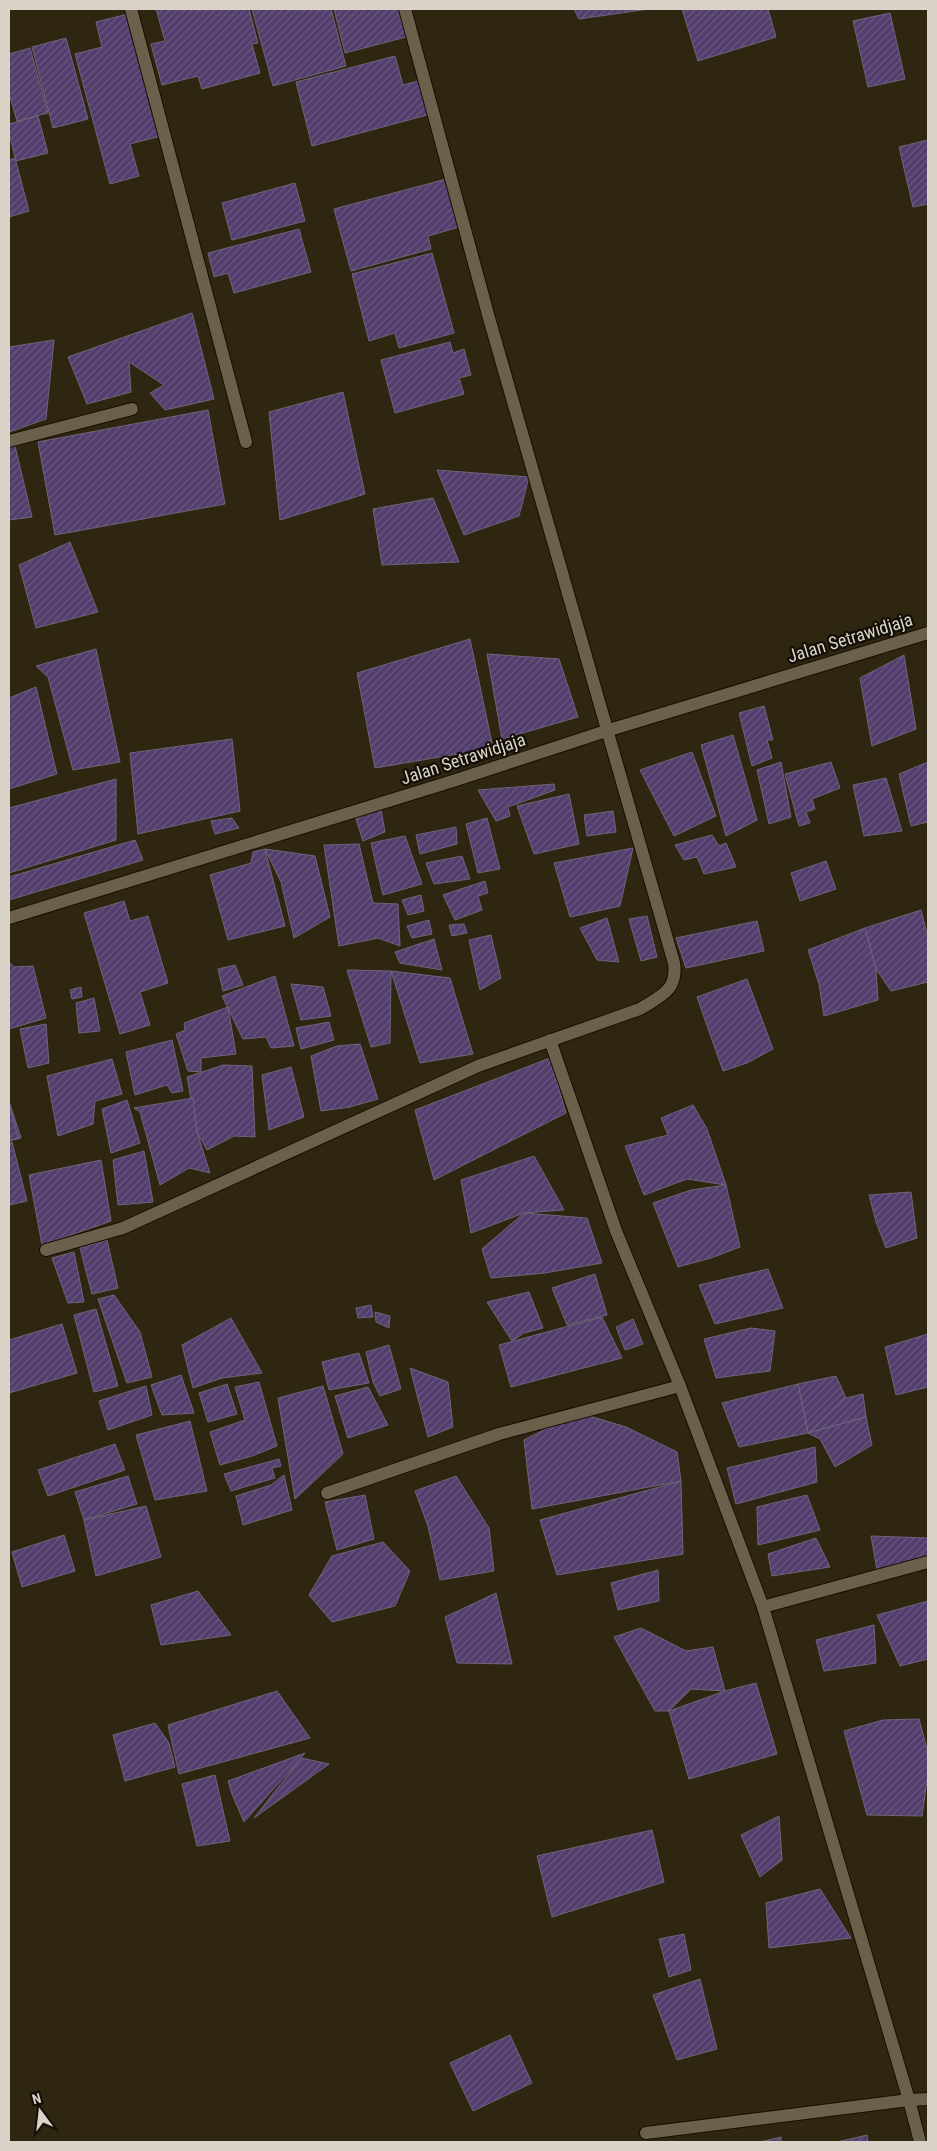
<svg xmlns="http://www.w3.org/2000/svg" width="937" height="2151" font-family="'Roboto Condensed',sans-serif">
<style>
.building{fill:url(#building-hatch);stroke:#6e657a}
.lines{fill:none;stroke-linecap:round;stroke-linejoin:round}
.minor-casing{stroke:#170e00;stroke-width:14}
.minor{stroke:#6b604b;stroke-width:12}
.labels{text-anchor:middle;stroke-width:4.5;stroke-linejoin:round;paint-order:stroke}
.street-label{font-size:18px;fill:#dad4c8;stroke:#130f07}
</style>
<defs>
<pattern id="building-hatch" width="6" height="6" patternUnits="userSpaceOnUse" patternTransform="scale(1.25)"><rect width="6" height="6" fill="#523d6c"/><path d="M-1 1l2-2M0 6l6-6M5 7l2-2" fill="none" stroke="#6a5880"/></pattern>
</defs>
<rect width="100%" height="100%" fill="#2f2612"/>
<g class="building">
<polygon points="156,9 249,9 258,43 252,44 260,73 202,89 198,76 162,85 151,44 165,41"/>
<polygon points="252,9 331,9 346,66 273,86"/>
<polygon points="334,9 398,9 406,37 345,53"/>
<polygon points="574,9 649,9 579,19"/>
<polygon points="682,9 768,9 776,37 698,61"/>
<polygon points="890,13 905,79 868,87 853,21"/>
<polygon points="128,14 161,136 130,144 139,176 110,184 75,54 102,47 96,22"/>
<polygon points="66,38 88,119 53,128 32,47"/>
<polygon points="30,48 48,113 17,121 9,93 9,54"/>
<polygon points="395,56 403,85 422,80 431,114 312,146 296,82"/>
<polygon points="38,116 48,153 16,161 9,133 9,124"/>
<polygon points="928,140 928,204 913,207 899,147"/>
<polygon points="15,158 29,211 9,217 9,160"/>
<polygon points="450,178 463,226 428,236 431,249 351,271 334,209"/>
<polygon points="295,183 305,221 232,240 222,203"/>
<polygon points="299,229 311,272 234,293 228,273 214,277 208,253"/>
<polygon points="432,253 454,333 399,348 395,333 369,341 352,274"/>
<polygon points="192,313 214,399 165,410 150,393 164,385 129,362 131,392 87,404 68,357"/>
<polygon points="54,340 46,419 9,432 9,347"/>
<polygon points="450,342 453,353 464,349 471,375 459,378 464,394 395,413 381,360"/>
<polygon points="343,392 365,494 280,520 269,412"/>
<polygon points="208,410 225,504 55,535 38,442"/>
<polygon points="15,446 32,517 9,520 9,447"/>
<polygon points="437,470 529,477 519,516 464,535"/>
<polygon points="433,498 459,562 382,565 373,509"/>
<polygon points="70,542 98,612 36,628 19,565"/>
<polygon points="470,639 493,748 375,768 357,673"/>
<polygon points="96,649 120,762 73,770 48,677 36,666"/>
<polygon points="487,654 559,659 578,717 502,739"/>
<polygon points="904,655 916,729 872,746 860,678"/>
<polygon points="36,687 57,774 9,789 9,698"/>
<polygon points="764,706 773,740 767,740 772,758 752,766 739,713"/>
<polygon points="733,735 757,820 726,836 701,745"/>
<polygon points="232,739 240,811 138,834 130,753"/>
<polygon points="692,752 716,816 674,836 640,770"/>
<polygon points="781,762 791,817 769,824 757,770"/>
<polygon points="831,762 840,788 812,799 815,809 806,812 810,823 799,826 785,774"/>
<polygon points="928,762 928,822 911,826 899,774"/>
<polygon points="886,778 902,831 864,836 853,785"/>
<polygon points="116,779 116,840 9,873 9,808"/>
<polygon points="554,784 555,790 508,807 510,816 496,821 478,790"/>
<polygon points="569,794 579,844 534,854 517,806"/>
<polygon points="381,809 385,832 363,841 354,813"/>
<polygon points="613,811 616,832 587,836 584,815"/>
<polygon points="232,818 239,828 215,834 211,821"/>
<polygon points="487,818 500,869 478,873 466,824"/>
<polygon points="456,827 457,844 420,854 416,835"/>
<polygon points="712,835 719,846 726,843 736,867 704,874 697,857 684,860 675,845"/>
<polygon points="405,836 422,884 383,895 371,843"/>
<polygon points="135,840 143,860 9,900 9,877"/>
<polygon points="359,844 373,903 398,904 400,946 378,938 339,946 324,845"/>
<polygon points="633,848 620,906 570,917 554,863"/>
<polygon points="265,849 315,856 330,917 294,938 281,882"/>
<polygon points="265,849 285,926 228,940 210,875 251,863 253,852"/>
<polygon points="462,856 470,879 434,884 426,863"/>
<polygon points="826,861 836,889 800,901 791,873"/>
<polygon points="485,881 488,893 478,896 482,910 455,920 443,895"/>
<polygon points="421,895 424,911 408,915 402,900"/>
<polygon points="124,901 130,921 148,916 168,983 140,992 150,1025 120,1034 84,913"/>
<polygon points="921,910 928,938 928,982 891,991 876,969 865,928"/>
<polygon points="647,916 657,957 641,961 629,919"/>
<polygon points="607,918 619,962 597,960 580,928"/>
<polygon points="429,920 432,934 412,938 407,926"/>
<polygon points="757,921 764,951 686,968 676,938"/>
<polygon points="464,924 467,933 452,936 449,925"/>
<polygon points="865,928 876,969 878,1000 824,1016 819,984 808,950"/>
<polygon points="491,935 501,978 480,990 469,940"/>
<polygon points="434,939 442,970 400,963 395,952"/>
<polygon points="9,962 14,967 33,966 46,1018 9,1029"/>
<polygon points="235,965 243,985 223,991 218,969"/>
<polygon points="347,970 391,971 390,1043 371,1047"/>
<polygon points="391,971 450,978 473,1054 420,1063"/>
<polygon points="275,976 294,1046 271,1048 266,1037 243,1039 222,996"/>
<polygon points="747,979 773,1049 747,1063 723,1071 697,997"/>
<polygon points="291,984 323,987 331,1016 301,1020"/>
<polygon points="81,987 82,997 72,999 70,990"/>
<polygon points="94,998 100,1031 79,1033 76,1003"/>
<polygon points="228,1007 236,1054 201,1058 201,1072 188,1071 176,1034 185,1030 184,1023"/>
<polygon points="329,1022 334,1040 301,1049 296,1028"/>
<polygon points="46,1024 49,1063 28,1068 20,1029"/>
<polygon points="172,1040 183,1091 172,1093 167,1085 135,1095 126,1052"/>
<polygon points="360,1044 378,1099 350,1107 321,1111 311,1056 337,1046"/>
<polygon points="550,1058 566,1113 434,1180 415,1110"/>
<polygon points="112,1059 122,1094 95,1101 93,1124 58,1136 47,1076"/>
<polygon points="223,1065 252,1066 255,1137 234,1136 207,1150 197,1132 187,1077"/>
<polygon points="291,1067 304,1117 269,1130 262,1075"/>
<polygon points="193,1098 197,1132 210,1173 189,1168 160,1185 140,1112 134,1108"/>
<polygon points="127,1100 140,1143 111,1153 102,1109"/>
<polygon points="9,1101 21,1138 9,1141"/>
<polygon points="9,1103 18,1138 9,1140"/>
<polygon points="693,1105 707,1129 726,1185 687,1179 644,1195 625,1146 668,1135 661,1118"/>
<polygon points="12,1142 27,1201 9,1205 9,1143"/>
<polygon points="144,1151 153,1202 118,1205 113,1160"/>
<polygon points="534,1156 564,1210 524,1213 471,1233 461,1180"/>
<polygon points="101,1160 111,1221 42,1245 29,1175"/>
<polygon points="726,1185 740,1247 711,1258 678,1267 653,1203 691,1190"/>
<polygon points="911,1192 917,1238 886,1248 876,1222 869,1195"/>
<polygon points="524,1213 587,1218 602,1263 545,1273 491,1278 482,1249"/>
<polygon points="107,1240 118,1288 92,1294 80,1248"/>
<polygon points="74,1252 84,1302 68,1303 52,1258"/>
<polygon points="768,1269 783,1308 715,1324 699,1285"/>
<polygon points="595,1274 607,1315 567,1325 552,1288"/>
<polygon points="529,1292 543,1328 524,1333 512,1341 487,1302"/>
<polygon points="114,1295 140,1332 152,1377 127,1383 98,1299"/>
<polygon points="371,1305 373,1317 358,1318 356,1308"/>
<polygon points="96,1309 118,1386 94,1392 74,1315"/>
<polygon points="375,1312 390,1316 389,1328 376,1322"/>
<polygon points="602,1317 622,1358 511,1387 499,1345"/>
<polygon points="231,1318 262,1373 222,1378 193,1388 182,1345"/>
<polygon points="633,1319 643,1344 625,1350 616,1327"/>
<polygon points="62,1324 77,1373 9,1393 9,1340"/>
<polygon points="751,1328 775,1331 770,1371 716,1378 704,1339"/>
<polygon points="928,1334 928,1387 896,1395 885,1347"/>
<polygon points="389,1345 401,1389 380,1396 373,1382 366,1352"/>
<polygon points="359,1353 369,1383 329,1390 322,1362"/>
<polygon points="410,1368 448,1382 453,1427 428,1437"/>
<polygon points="181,1375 194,1413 162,1415 151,1385"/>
<polygon points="836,1376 846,1398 808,1433 798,1384"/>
<polygon points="259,1382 277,1446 252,1456 220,1465 210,1432 245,1420 235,1387"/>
<polygon points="227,1384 237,1414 208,1422 199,1393"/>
<polygon points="798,1384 808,1433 739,1447 722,1403"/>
<polygon points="146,1386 152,1415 108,1430 99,1401"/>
<polygon points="323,1386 343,1454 295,1499 278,1398"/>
<polygon points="368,1387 388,1425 348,1438 335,1396"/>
<polygon points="863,1394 866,1417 808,1433 846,1398"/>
<polygon points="586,1415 626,1427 677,1452 681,1481 532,1509 524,1440 558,1423"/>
<polygon points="866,1417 872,1445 835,1467 820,1439 808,1433"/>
<polygon points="190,1421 207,1491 155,1500 136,1435"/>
<polygon points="115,1444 125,1470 48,1496 38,1470"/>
<polygon points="815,1447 817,1482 736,1504 727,1468"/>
<polygon points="279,1459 281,1466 272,1468 275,1478 231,1491 224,1474"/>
<polygon points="284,1475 292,1510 243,1525 236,1496 271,1485"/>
<polygon points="128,1476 137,1504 84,1520 75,1492"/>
<polygon points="456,1476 489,1528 494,1571 440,1580 428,1526 415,1491"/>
<polygon points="681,1481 683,1554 557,1575 540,1520"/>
<polygon points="365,1495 374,1539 337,1550 325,1502"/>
<polygon points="807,1495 820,1530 758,1545 757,1507"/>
<polygon points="146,1506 161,1557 96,1576 84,1520"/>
<polygon points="64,1535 75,1571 22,1587 12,1552"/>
<polygon points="871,1536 928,1538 928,1555 877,1570"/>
<polygon points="816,1538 830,1567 772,1576 768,1554"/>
<polygon points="383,1542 410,1571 395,1606 332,1622 309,1595 332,1556"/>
<polygon points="658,1570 659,1601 618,1610 611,1583"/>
<polygon points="198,1591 231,1635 161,1645 151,1605"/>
<polygon points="496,1593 512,1664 457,1663 445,1617"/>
<polygon points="928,1601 928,1659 900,1666 877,1615"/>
<polygon points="874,1625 876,1663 824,1671 816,1640"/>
<polygon points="641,1628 686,1651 713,1647 725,1691 691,1689 669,1711 655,1711 614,1637"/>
<polygon points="756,1683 777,1754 689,1779 669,1711 725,1691"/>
<polygon points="277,1691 310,1738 179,1774 168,1725"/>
<polygon points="919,1719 928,1753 928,1774 922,1816 867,1815 844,1731 883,1720"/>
<polygon points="155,1723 169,1743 175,1767 125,1781 113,1735"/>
<polygon points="305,1753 301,1758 244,1822 232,1794 228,1781"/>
<polygon points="301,1758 329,1764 254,1818"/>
<polygon points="215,1775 230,1841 197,1846 182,1784"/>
<polygon points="779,1816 782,1860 760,1877 741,1835"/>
<polygon points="652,1830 664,1882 552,1917 537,1856"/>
<polygon points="820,1889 851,1938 769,1948 766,1903"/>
<polygon points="684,1934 691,1970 669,1977 659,1939"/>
<polygon points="700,1979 717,2049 677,2060 653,1995"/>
<polygon points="510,2035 532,2083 473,2111 450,2063"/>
<polygon points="867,2135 868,2142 837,2142"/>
<polygon points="781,2137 781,2142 760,2142"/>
</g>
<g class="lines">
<defs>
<g id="minor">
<polyline points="131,9 246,442"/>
<polyline points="9,441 132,409"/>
<polyline points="9,918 453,781 606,731 928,633"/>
<polyline points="550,1040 616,1231 680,1386 763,1607 909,2100 646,2133"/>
<path d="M46,1250L123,1228L478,1066L640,1009C661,996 678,990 674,963L489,318L405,9"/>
<polyline points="327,1493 499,1434 680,1386"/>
<polyline points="763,1607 928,1562"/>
<polyline points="920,2142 909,2100 928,2099"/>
</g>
</defs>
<use href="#minor" class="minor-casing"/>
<use href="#minor" class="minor"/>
</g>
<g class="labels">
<g class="street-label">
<text transform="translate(850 638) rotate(-17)" y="6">Jalan Setrawidjaja</text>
<text transform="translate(463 759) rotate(-18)" y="6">Jalan Setrawidjaja</text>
</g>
</g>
<rect width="937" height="2151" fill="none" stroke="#dad4c8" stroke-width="20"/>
<g transform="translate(40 2111) rotate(345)" stroke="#130f07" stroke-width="4" paint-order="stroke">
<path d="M0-4L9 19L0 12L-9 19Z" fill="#dad4c8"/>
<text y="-8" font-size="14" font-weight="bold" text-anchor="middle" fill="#dad4c8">N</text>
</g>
</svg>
